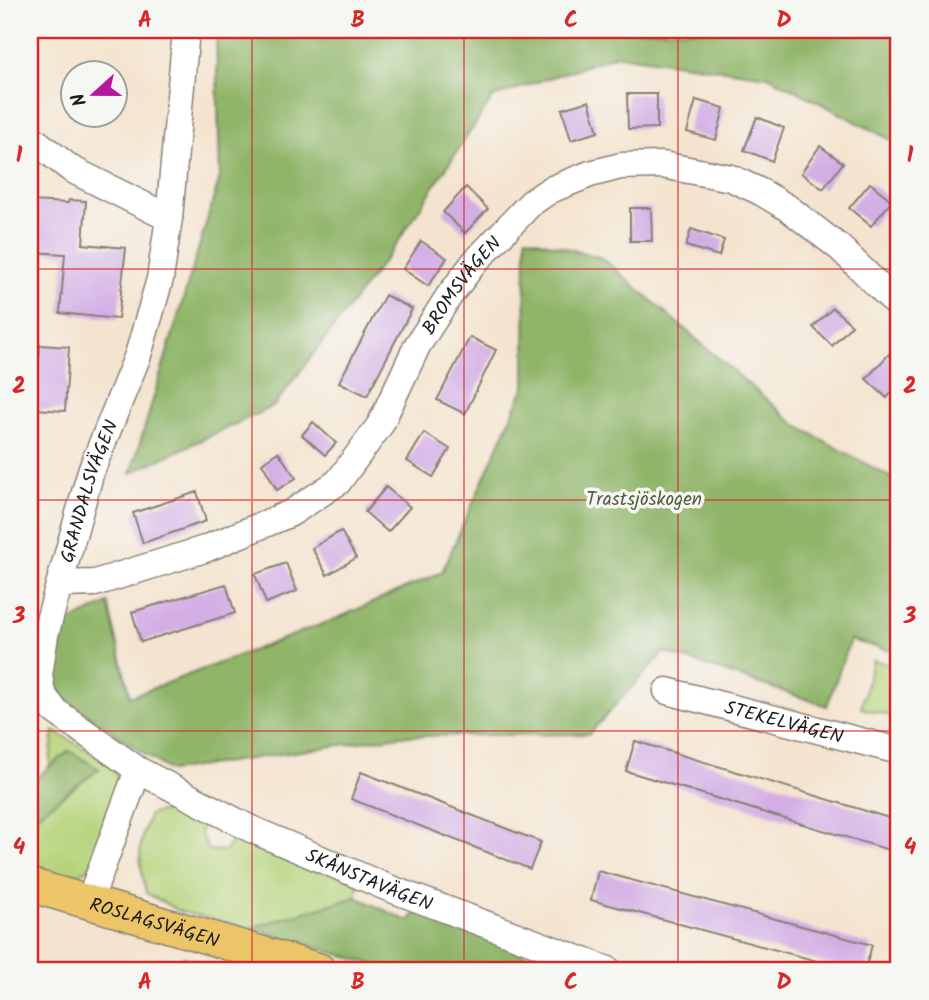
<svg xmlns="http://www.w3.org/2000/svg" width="929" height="1000" font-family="Kalam,sans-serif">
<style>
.green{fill:#b5d379;stroke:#68784a;stroke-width:2}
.forest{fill:#90b569;stroke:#566842;stroke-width:2}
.building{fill:#d3aee5}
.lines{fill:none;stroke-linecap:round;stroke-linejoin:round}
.minor-casing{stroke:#888076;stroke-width:29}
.major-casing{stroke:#888076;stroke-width:36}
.minor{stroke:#fff;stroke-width:26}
.major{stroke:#edc569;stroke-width:33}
.grid{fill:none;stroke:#d62828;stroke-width:2;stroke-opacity:0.55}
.labels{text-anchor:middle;stroke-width:7;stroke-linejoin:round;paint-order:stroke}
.street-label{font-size:19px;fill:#1c1c1c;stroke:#f6f6f2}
.park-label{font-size:19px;fill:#525c3d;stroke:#f6f6f2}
.neatline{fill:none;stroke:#d62828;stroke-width:2.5}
.grid-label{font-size:23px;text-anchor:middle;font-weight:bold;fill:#d62828}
</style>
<rect width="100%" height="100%" fill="#f6f6f2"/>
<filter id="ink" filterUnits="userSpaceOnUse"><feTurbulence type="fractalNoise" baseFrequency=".0143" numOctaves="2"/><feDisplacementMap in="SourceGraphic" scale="14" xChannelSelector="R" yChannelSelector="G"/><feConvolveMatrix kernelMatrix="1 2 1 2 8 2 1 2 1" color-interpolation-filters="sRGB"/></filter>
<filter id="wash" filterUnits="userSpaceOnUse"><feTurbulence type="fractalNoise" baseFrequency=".00686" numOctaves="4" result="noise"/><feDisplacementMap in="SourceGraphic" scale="28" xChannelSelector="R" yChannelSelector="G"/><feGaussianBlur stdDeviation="1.57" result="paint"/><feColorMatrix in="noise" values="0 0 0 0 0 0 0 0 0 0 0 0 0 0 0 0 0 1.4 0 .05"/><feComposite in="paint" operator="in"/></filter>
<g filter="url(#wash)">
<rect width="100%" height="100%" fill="#f4e4cf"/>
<g class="green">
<polygon points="873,660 899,667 899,718 861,708"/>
<path d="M54,731C70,741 98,754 111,765C132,785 98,847 89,869L69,877L30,869V820L99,769L69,751L49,768Z"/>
<path d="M179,808L208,813L200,832L208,850L225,851L235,837L359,882L356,897L250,928L181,912L146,893C139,860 136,846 150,814Z"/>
</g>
<g class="forest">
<polygon points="216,30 899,30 899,144 768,76 617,55 493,97 395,246 274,406 131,473 220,177"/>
<polygon points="526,237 602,258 796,425 899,482 899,653 850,640 827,706 664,652 589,734 400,736 170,771 57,694 54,649 65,624 108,603 130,697 338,618 442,572 525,386"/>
<polygon points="69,751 99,769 30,820 30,783"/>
<polygon points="356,897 408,921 421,909 560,970 392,970 250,928"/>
<polygon points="183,957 230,970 180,970"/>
</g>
<g id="blocks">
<g class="building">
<polygon points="627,94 657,94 657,128 628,129"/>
<polygon points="696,100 724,108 716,140 687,132"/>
<polygon points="589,101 598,132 571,140 562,109"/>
<polygon points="757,117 784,128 772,161 744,150"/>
<polygon points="820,146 843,163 823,189 801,173"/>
<polygon points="870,183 892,201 871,226 849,208"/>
<polygon points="466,187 488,209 465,233 443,212"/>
<polygon points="69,200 86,201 83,244 126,248 118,319 60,313 65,254 30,252 30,201 68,203"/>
<polygon points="630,208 651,208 652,241 630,241"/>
<polygon points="691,229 724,240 719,256 686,246"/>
<polygon points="421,241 447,258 428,286 403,269"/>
<polygon points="385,295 412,309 367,396 339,382"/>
<polygon points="833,308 852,325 832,346 813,327"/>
<polygon points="470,337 496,350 465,414 437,400"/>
<polygon points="40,345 69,347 65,411 35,409"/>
<polygon points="889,354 899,364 899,384 887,398 866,379"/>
<polygon points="313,422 336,443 325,455 302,435"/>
<polygon points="424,433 450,449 433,477 407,461"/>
<polygon points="278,452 296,478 277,490 262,463"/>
<polygon points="386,487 410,507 388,532 365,512"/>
<polygon points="197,492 206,521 143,543 133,513"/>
<polygon points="341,531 356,558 327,575 312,548"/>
<polygon points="286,563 297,591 266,603 255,574"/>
<polygon points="226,584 235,613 141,642 132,612"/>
<polygon points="635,741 899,821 899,853 626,771"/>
<polygon points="361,772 541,842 530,869 351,799"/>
<polygon points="598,871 872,945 865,970 850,970 591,900"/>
</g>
</g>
</g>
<g filter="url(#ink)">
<use href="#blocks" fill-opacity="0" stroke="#888076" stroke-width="2"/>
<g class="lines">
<defs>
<g id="minor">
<polyline points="30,137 71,169 169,218"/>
<path id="s1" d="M61,584L95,583L205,549L291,513L338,482L380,425L417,346L449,296L474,263L531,203L550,190L590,174L621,166L662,165L731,178L761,192L788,208L840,248L899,306"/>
<path id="s2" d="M667,691L899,751"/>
<path id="s3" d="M138,770L251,829L386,887L608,970"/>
<path id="s4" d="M89,902L138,770L55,711L42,694L39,675L45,635L91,471L138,355L160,279L169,218L186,30"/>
</g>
<g id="major">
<path id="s5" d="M30,885L319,970"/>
</g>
</defs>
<use href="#minor" class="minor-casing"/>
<use href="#major" class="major-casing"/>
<use href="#minor" class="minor"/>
<use href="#major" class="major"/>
</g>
</g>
<path class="grid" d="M252,30V970M464,30V970M678,30V970M30,269H899M30,500H899M30,731H899"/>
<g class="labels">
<g class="street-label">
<text dy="7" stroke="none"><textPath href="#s1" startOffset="532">BROMSVÄGEN</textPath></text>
<text dy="7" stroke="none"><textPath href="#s4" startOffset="474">GRANDALSVÄGEN</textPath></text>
<text dy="7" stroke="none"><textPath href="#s2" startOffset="121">STEKELVÄGEN</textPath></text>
<text dy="7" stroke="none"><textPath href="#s3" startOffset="256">SKÅNSTAVÄGEN</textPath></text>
<text dy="7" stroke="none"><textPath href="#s5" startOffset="130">ROSLAGSVÄGEN</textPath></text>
</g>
<g class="park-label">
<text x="644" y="505">Trastsjöskogen</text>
</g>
</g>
<rect width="929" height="1000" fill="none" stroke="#f6f6f2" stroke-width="77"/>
<g transform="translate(94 94) rotate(249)"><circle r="33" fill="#f6f6f2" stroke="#9f9f9c" stroke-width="2"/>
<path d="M0-5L12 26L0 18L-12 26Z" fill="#b5179e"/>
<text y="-10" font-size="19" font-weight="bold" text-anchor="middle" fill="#1c1c1c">N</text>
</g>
<rect x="38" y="38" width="852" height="924" class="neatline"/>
<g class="grid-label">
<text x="145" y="27">A</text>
<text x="358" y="27">B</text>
<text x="571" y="27">C</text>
<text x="784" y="27">D</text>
<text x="19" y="162">1</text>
<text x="910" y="162">1</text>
<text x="19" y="393">2</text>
<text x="910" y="393">2</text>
<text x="19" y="623">3</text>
<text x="910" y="623">3</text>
<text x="19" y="854">4</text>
<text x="910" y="854">4</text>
<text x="145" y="989">A</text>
<text x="358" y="989">B</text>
<text x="571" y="989">C</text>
<text x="784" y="989">D</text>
</g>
</svg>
